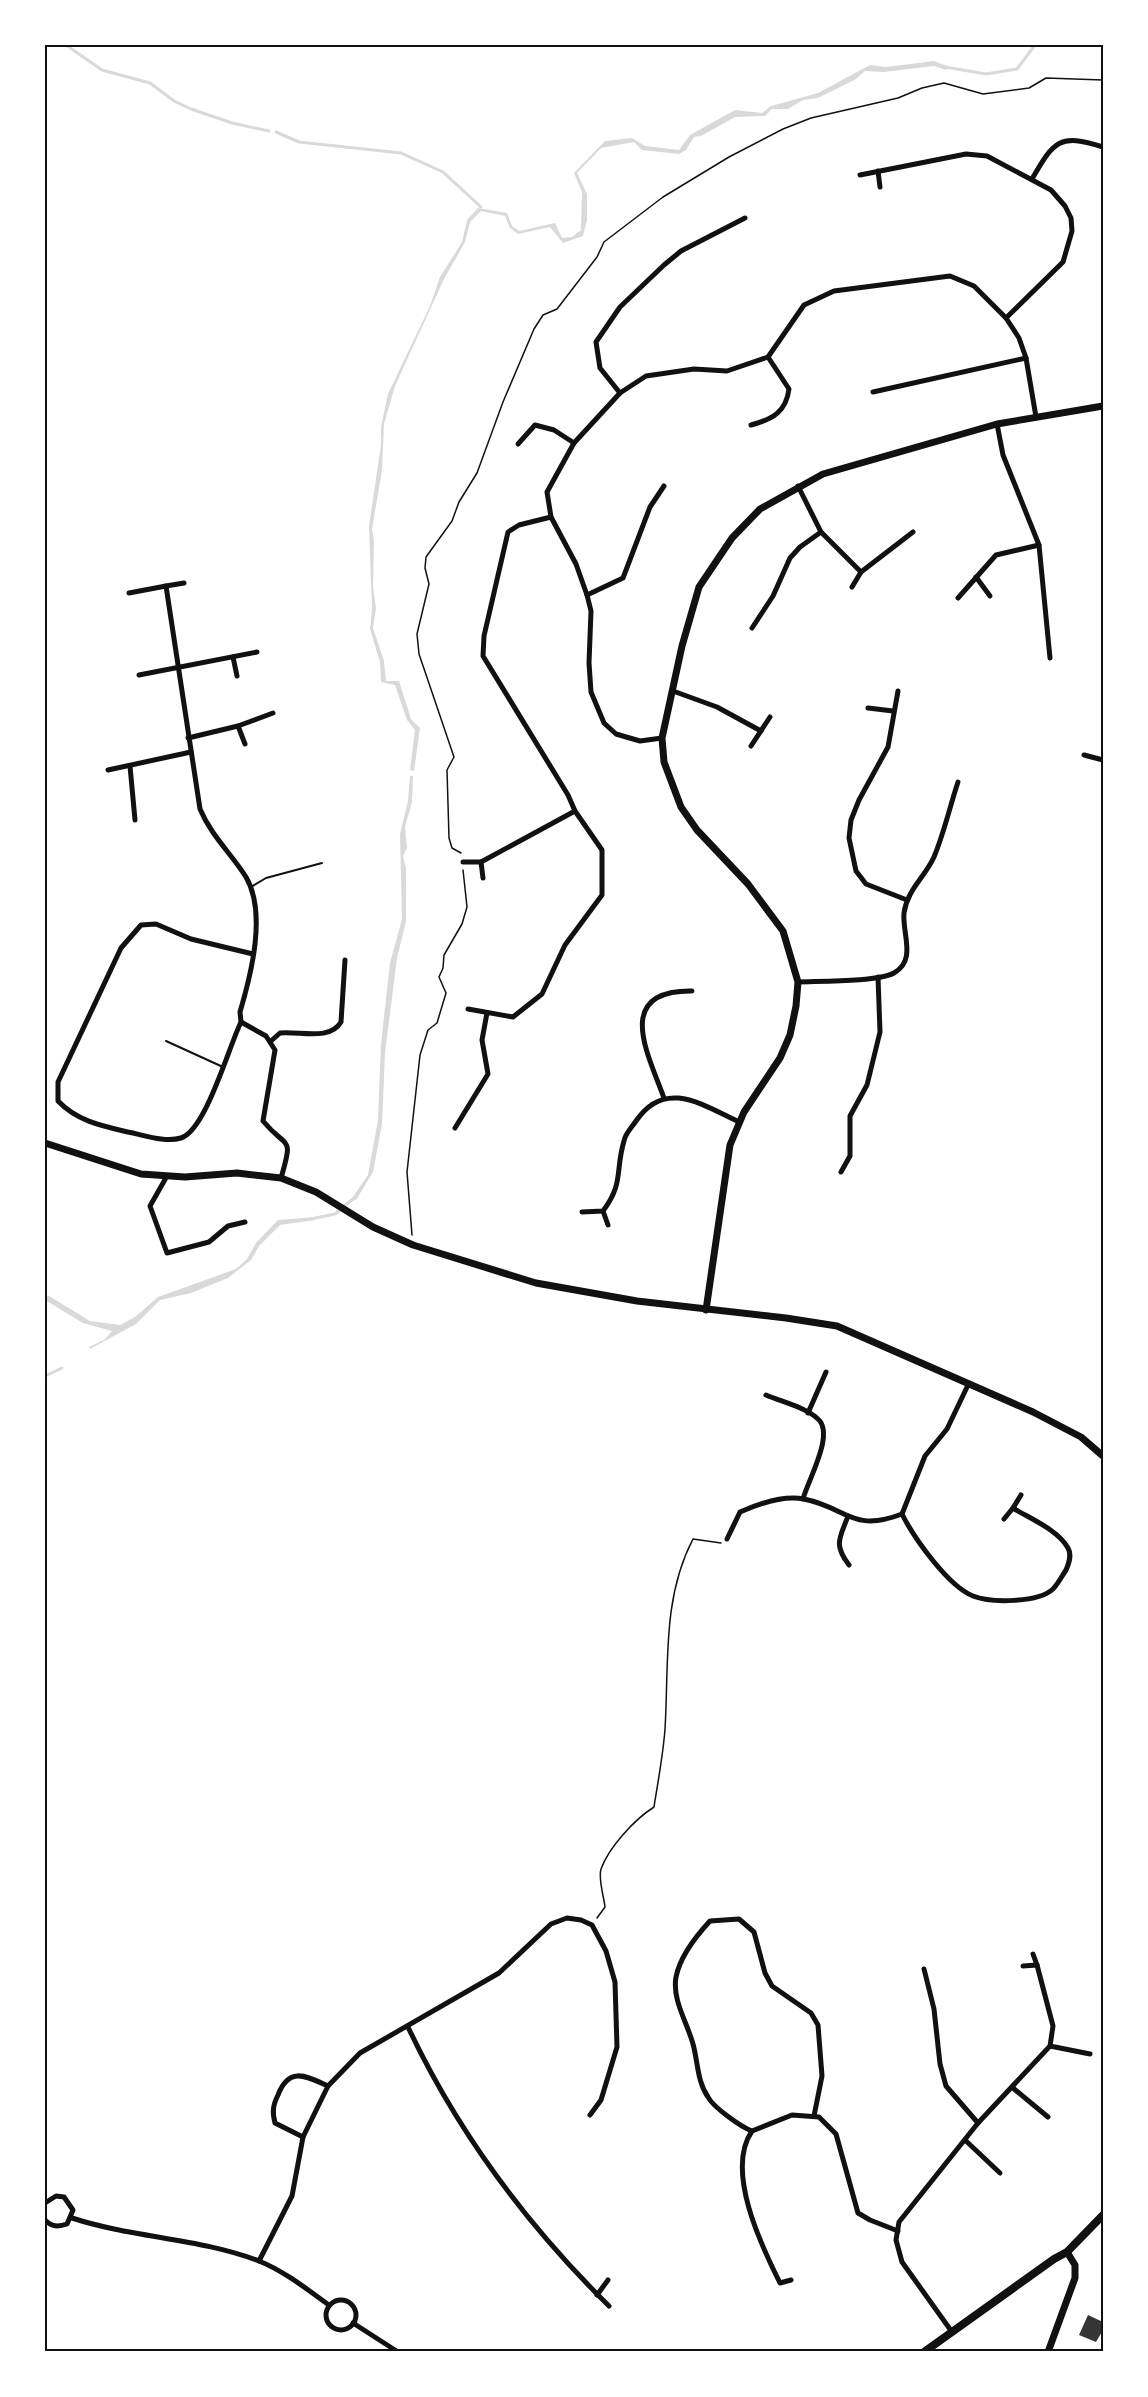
<svg xmlns="http://www.w3.org/2000/svg" width="1148" height="2397" font-family="Signika,sans-serif">
<style>
.water{fill:#d9d9d9}
.lines{fill:none;stroke-linecap:round;stroke-linejoin:round}
.stream{stroke:#d9d9d9;stroke-width:3}
.building{fill:#353535}
.path{stroke:#111;stroke-width:1.5}
.service{stroke:#111;stroke-width:2}
.minor{stroke:#111;stroke-width:5}
.tertiary{stroke:#111;stroke-width:7}
.primary{stroke:#111;stroke-width:8}
.neatline{fill:none;stroke:#111;stroke-width:2}
</style>
<rect width="100%" height="100%" fill="#fff"/>
<g class="water">
<polygon points="934,61 947,66 946,70 934,66 884,72 865,71 856,79 818,98 803,100 788,109 772,109 765,116 735,117 701,136 694,137 686,150 679,154 642,150 634,142 601,148 577,173 587,194 587,220 583,236 563,243 550,227 518,234 510,228 505,216 481,211 470,222 465,242 444,279 395,386 384,424 382,470 372,529 374,542 373,586 376,608 373,628 384,661 386,681 399,681 411,719 420,728 414,771 410,770 415,730 407,720 395,685 381,682 380,662 370,629 372,609 369,526 381,445 381,427 388,394 430,306 440,277 462,242 467,220 478,208 507,213 512,226 519,231 555,223 562,238 572,237 581,230 582,192 574,173 605,141 632,138 645,146 679,150 690,135 735,110 762,113 771,106 818,93 870,65 886,67"/>
<polygon points="410,776 413,776 412,802 405,827 407,848 403,856 406,868 406,921 397,958 385,1053 382,1124 373,1172 356,1200 352,1198 368,1175 378,1120 381,1044 390,963 402,919 400,834 408,801"/>
<polygon points="315,1217 315,1220 280,1225 259,1246 251,1260 228,1278 191,1293 160,1300 136,1324 90,1349 89,1347 104,1340 112,1331 83,1323 45,1300 45,1296 49,1296 90,1321 120,1325 135,1317 158,1297 236,1269 247,1259 256,1243 278,1220"/>
</g>
<g class="lines">
<g class="stream">
<polyline points="66,45 102,70 150,83 174,101 191,109 232,123 269,131"/>
<polyline points="945,67 986,74 1017,69 1035,45"/>
<polyline points="276,132 299,142 401,153 443,172 481,207"/>
<polyline points="344,1206 357,1196"/>
<polyline points="311,1219 335,1214 341,1209"/>
<polyline points="45,1376 62,1368"/>
</g>
</g>
<polygon class="building" points="1088,2315 1103,2322 1103,2330 1096,2342 1079,2335"/>
<g class="lines">
<g class="path">
<polyline points="461,853 452,848 449,838 447,770 454,757 419,654 417,634 429,584 425,568 426,557 452,521 459,502 477,473 503,402 534,329 543,315 557,309 597,257 604,242 663,197 729,157 783,129 811,118 898,98 922,88 944,83 983,94 1029,88 1046,78 1103,80"/>
<polyline points="412,1235 407,1172 420,1055 428,1030 437,1023 446,993 439,977 443,968 444,955 462,924 467,907 463,870"/>
<path d="M597,1918L605,1907C604,1897 598,1879 601,1869C609,1847 635,1819 654,1807C658,1781 663,1756 665,1729C669,1665 662,1598 693,1539L721,1543"/>
</g>
<g class="service">
<polyline points="251,887 266,878 322,863"/>
<polyline points="166,1041 223,1067"/>
</g>
<g class="minor">
<polyline points="878,171 880,187"/>
<polyline points="860,175 966,154 987,156 1051,190 1065,206 1071,218 1072,231 1063,262 1006,318"/>
<path d="M1032,179C1054,141 1059,133 1103,147"/>
<polyline points="873,392 1026,358"/>
<polyline points="620,393 600,368 596,342 620,307 664,265 681,251 745,218"/>
<polyline points="997,424 1003,455 1039,545 1050,658"/>
<path d="M751,425C773,419 786,412 789,389L768,357"/>
<polyline points="518,444 535,425 554,430 574,443"/>
<polyline points="798,486 821,532 861,572 913,532"/>
<polyline points="976,577 990,596"/>
<polyline points="166,586 184,583"/>
<polyline points="852,587 861,572"/>
<path d="M129,593L166,586L200,809C212,837 231,853 246,877C267,913 251,975 240,1012L241,1022L266,1036L275,1050L263,1121C287,1150 294,1134 281,1178"/>
<polyline points="587,595 623,578 650,507 664,486"/>
<polyline points="958,598 996,555 1039,545"/>
<polyline points="752,628 773,596 790,558 800,547 821,532"/>
<polyline points="233,657 237,676"/>
<polyline points="139,675 257,652"/>
<polyline points="673,691 717,707 761,731"/>
<polyline points="898,691 888,747 859,800 851,820 849,838 856,871 866,884 907,900"/>
<polyline points="868,708 893,711"/>
<polyline points="238,726 245,744"/>
<polyline points="188,738 238,726 273,713"/>
<polyline points="662,738 640,741 616,734 604,723 591,692 589,663 591,611 587,595 576,564 551,517 547,492 574,443 620,393 646,376 694,369 727,371 768,357 804,305 834,291 950,276 974,286 1006,318 1019,338 1026,358 1036,417"/>
<polyline points="751,746 770,717"/>
<polyline points="1084,755 1103,760"/>
<polyline points="130,766 135,820"/>
<polyline points="108,770 191,752"/>
<polyline points="463,862 481,862 483,878"/>
<polyline points="481,862 575,811"/>
<path d="M798,982C818,981 878,982 894,973C917,960 902,934 904,913C907,890 925,877 934,857C944,833 950,806 958,782"/>
<polyline points="468,1009 513,1017 542,994 565,945 602,895 602,850 575,811 568,795 483,656 484,636 508,532 519,525 551,517"/>
<path d="M241,1022C229,1046 206,1130 181,1138C165,1143 144,1135 128,1132C102,1126 77,1121 58,1101V1082L121,948L141,925L156,924L191,939L253,954"/>
<path d="M271,1041L280,1033C300,1031 330,1041 341,1022L345,960"/>
<path d="M664,1098C648,1054 613,990 692,991"/>
<polyline points="455,1128 488,1074 482,1040 487,1013"/>
<polyline points="841,1172 850,1156 850,1116 867,1085 880,1032 878,977"/>
<polyline points="167,1176 150,1206 167,1253 209,1242 228,1226 245,1222"/>
<polyline points="603,1211 608,1225"/>
<path d="M582,1212L603,1211C624,1183 615,1171 624,1141C625,1134 632,1127 636,1121C665,1078 703,1105 739,1122"/>
<path d="M969,1383L947,1429L925,1456L902,1514C914,1538 948,1586 973,1596C991,1603 1038,1603 1053,1589C1058,1584 1062,1576 1066,1570C1069,1563 1072,1555 1068,1548C1058,1530 1031,1519 1013,1508L1004,1519"/>
<path d="M766,1395C782,1402 805,1407 818,1419C835,1434 808,1480 803,1499"/>
<polyline points="808,1413 826,1372"/>
<polyline points="1013,1508 1021,1495"/>
<path d="M848,1516C840,1538 833,1544 849,1565"/>
<path d="M727,1539L740,1512C758,1504 785,1495 804,1499C848,1508 852,1533 902,1514"/>
<polyline points="1033,1954 1037,1965"/>
<polyline points="924,1969 934,2009 940,2064 946,2086 978,2123"/>
<path d="M408,2027C457,2131 527,2225 609,2306"/>
<polyline points="1050,2046 1090,2054"/>
<polyline points="1013,2088 1048,2117"/>
<path d="M752,2131C741,2127 713,2107 708,2097C697,2081 698,2062 693,2044C687,2022 672,2000 676,1977C680,1957 697,1935 710,1921L739,1919L754,1932L765,1973L772,1986L811,2013L818,2025L822,2076L814,2116"/>
<path d="M303,2137L275,2123C272,2112 273,2105 278,2095C289,2066 306,2076 328,2086"/>
<polyline points="965,2140 1000,2173"/>
<path d="M45,2203L56,2196L64,2197L73,2210L67,2224C58,2227 52,2227 45,2220"/>
<path d="M72,2218C133,2238 199,2238 259,2261C284,2271 308,2290 329,2305"/>
<polyline points="259,2261 292,2196 303,2137 328,2086 360,2053 499,1973 551,1924 567,1918 581,1920 592,1925 606,1951 615,1982 617,2047 601,2100 590,2115"/>
<path d="M791,2280L780,2283C761,2245 725,2170 752,2131L792,2115L819,2117L836,2134L858,2213L870,2220L898,2231"/>
<polyline points="597,2295 608,2280"/>
<circle cx="341" cy="2315" r="15"/>
<polyline points="353,2323 398,2352"/>
<polyline points="952,2332 902,2262 896,2240 899,2222 978,2123 1050,2046 1053,2026 1037,1965 1023,1966"/>
</g>
<g class="tertiary">
<polyline points="45,1143 141,1174 185,1177 237,1173 281,1178 316,1192 373,1227 413,1245 536,1283 637,1301 786,1318 837,1326 1033,1412 1081,1437 1103,1456"/>
<polyline points="706,1310 730,1145 744,1112 780,1058 790,1035 796,1006 798,982 783,931 748,884 697,830 681,807 664,762 662,738 682,646 699,587 732,538 760,509 823,474 997,424 1103,406"/>
<polyline points="1048,2352 1075,2278 1075,2265 1067,2252"/>
</g>
<polyline class="primary" points="924,2352 1054,2259 1067,2252 1103,2215"/>
</g>
<rect width="1148" height="2397" fill="none" stroke="#ffffff" stroke-width="93"/>
<rect x="46" y="46" width="1056" height="2304" class="neatline"/>
</svg>
